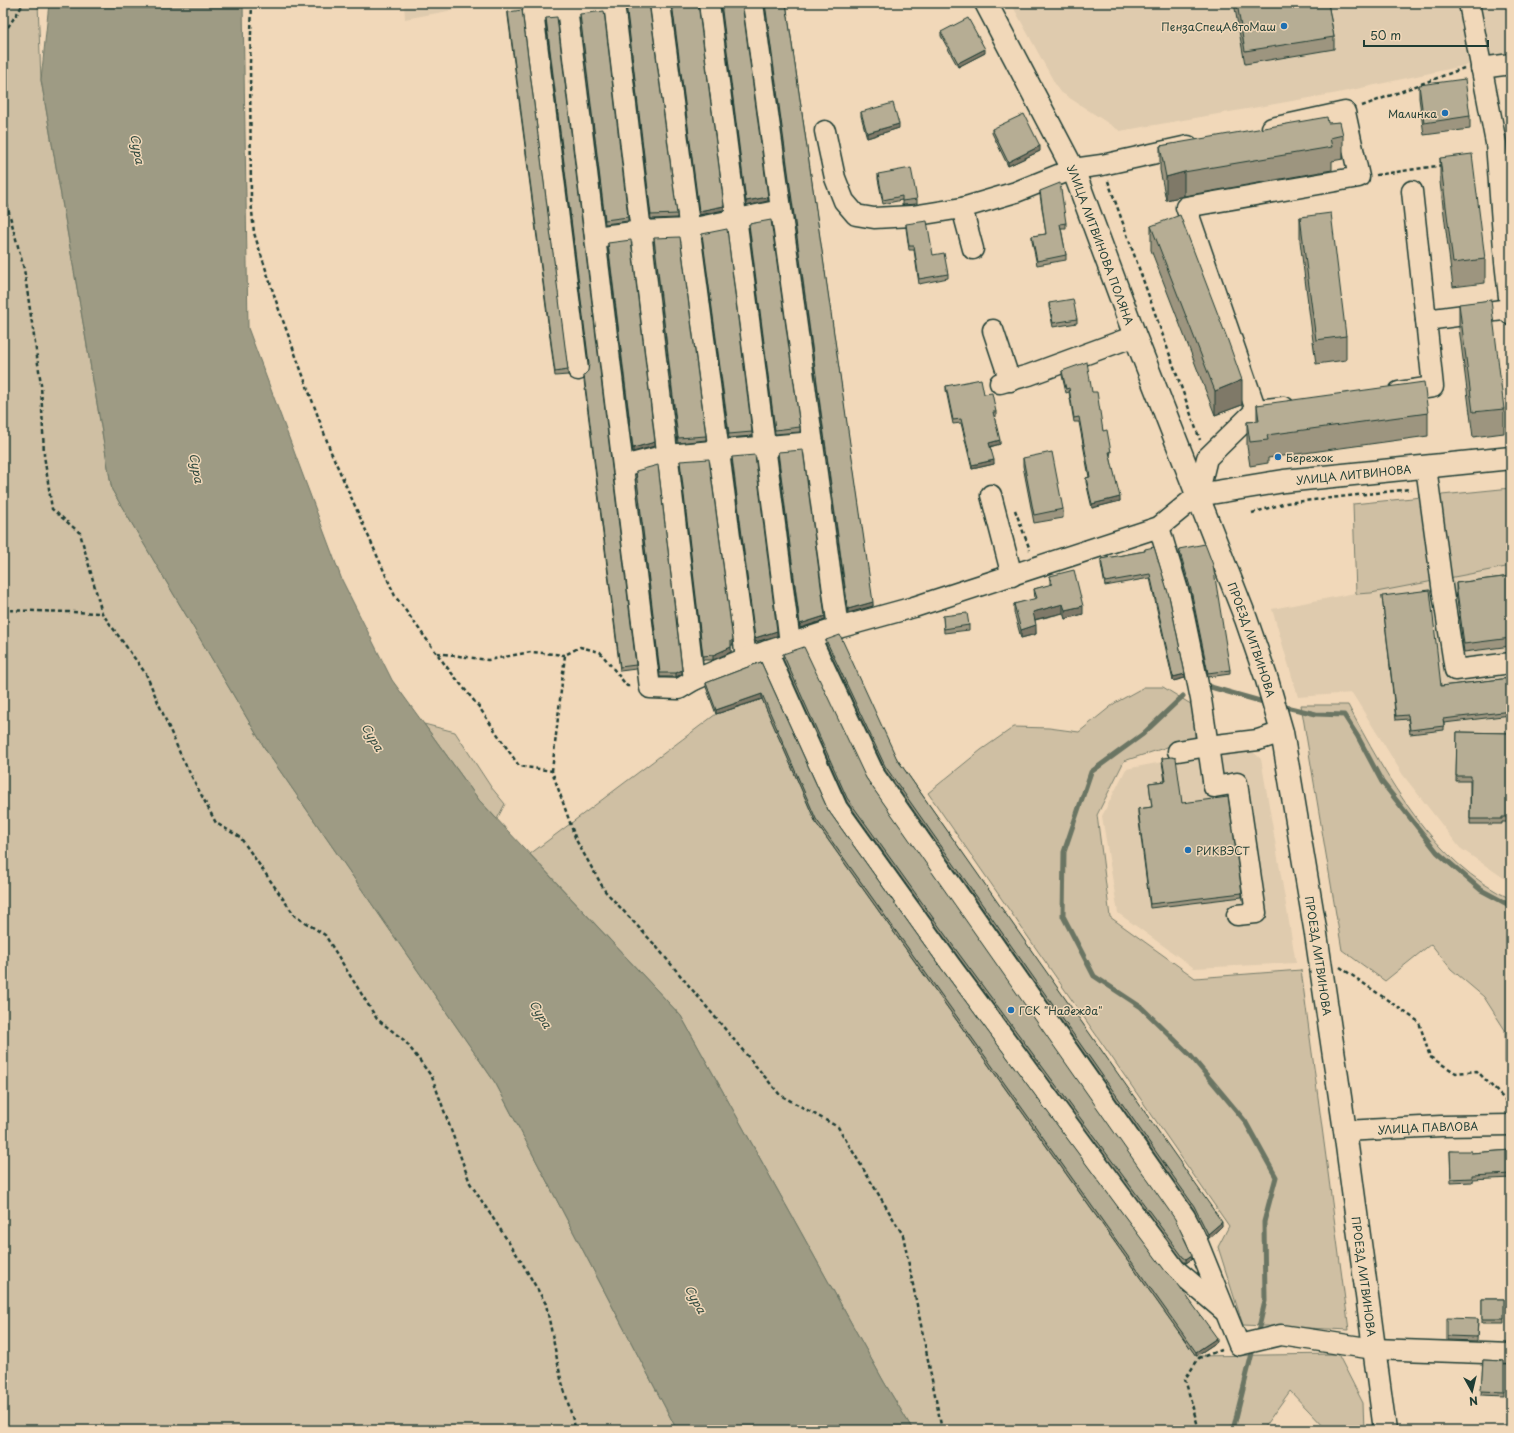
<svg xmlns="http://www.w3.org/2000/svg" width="1514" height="1433" font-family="'Playpen Sans',sans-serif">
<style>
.built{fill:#dfcbae}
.green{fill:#cfbfa3;stroke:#777e6c}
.water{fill:#9e9b84;stroke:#6b7564}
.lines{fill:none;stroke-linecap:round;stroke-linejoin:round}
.stream{stroke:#6b7564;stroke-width:5}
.minor-casing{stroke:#1f3d34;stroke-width:23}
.major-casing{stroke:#1f3d34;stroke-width:25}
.path{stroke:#1f3d34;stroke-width:2.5;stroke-dasharray:4 3;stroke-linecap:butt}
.minor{stroke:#f1d8b9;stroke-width:20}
.major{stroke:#f1d8b9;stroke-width:22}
.wall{fill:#9d957f;stroke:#1f3d34}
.shaded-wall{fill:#7f7968;stroke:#1f3d34}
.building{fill:#b6ad94;stroke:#1f3d34}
.poi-dot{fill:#1f6fb2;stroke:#f1d8b9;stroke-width:1.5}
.labels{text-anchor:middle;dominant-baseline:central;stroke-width:3;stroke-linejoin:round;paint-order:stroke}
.poi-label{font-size:11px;fill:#1f3d34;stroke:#f1d8b9;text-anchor:start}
.street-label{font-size:11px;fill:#1f3d34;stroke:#f1d8b9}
.water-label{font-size:12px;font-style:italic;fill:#324b40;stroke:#f1d8b9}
</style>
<rect width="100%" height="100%" fill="#f1d8b9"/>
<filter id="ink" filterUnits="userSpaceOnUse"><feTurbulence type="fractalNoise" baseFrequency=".025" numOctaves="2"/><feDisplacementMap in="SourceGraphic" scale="8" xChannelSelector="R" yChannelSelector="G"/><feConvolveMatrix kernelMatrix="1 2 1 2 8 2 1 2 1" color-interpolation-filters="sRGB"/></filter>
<g filter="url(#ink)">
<!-- built -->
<path class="built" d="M404,3H491L405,19Z
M1011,3H1511V57L1458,67L1338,93L1120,131L1059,91Z
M1511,563V883L1460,848L1403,775L1352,693L1298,697L1272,609Z
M1251,750L1261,759L1296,963L1194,968L1118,913L1102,816L1126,769L1162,762Z"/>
<!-- green -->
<path class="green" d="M3,3H38L41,80L112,490L267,752L496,1084L677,1430H3Z
M1511,488V566L1371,593L1356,594L1353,504Z
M1144,687H1163L1194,706L1195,738L1124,761L1097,815L1110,917L1195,978L1301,970L1349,1330L1243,1325L1218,1247L1229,1226L928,793L981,750L1014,727L1049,728L1079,732L1115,703Z
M762,699L816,823L1196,1356L1338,1354L1363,1403L1364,1430H1327L1290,1391L1262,1430H913L884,1382L681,1016L530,854L716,714Z
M1301,705H1348C1386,777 1434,864 1511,899V1080L1505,1062V1030L1484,997L1451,969L1431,944L1385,981L1342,950Z
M424,724L455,732L491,787L505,804L497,819L479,800Z"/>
<!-- water -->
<path class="water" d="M49,3H243L248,328L342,580L392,680L479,800L681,1016L884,1382L913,1430H677L496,1084L267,752L112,490L41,80Z"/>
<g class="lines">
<!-- stream -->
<path class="stream" d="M1207,686L1267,703
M1183,696L1143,734L1091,772L1064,852L1063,916L1094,976L1141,1007L1190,1055L1245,1121L1276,1177L1264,1222L1265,1301L1257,1336
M1281,706L1316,714L1344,715L1358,737L1382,782L1437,852L1481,890L1511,906
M1233,1430L1254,1345"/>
<defs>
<g id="minor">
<path d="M614,3L694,680"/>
<path d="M660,3L746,658"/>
<path d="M709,3L790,643"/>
<path d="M753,3L838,628"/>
<path d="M1469,3L1496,143L1505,262L1511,315"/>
<path d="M567,8L650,688L679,689L694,680L746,658L838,628L914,607L1159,527L1198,495L1207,458L1256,410L1284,407"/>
<path d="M1481,68L1511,64"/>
<path d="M825,131L835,178L844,201L856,215L874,218L912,216L962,208L1016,192L1073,169L1102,165L1188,146"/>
<path d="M1412,191L1426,320"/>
<path d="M962,208L973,249"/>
<path d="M595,237L641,231L690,229L781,210"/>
<path d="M993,330L1010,381"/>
<path d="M578,370L533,12L608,3"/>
<path d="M1000,383L1029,375L1135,336"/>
<path d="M1399,392L1433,387L1426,320L1510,309"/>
<path d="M1256,410L1186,207L1359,177L1345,112L1272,128"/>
<path d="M623,466L667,455L813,442"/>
<path d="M1426,467L1443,593L1455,670L1511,663"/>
<path d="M991,495L1012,576"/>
<path d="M1159,527L1180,597L1201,699L1214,787L1237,783L1256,913L1237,915"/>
<path d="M810,637L875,776L1185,1217L1195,1236L1239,1345L1281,1335L1374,1349L1511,1354"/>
<path d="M767,651L837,808L950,965L1175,1269L1223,1310"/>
<path d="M1178,751L1208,746L1258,740L1282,732"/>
<path id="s1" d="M1345,1131L1441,1126L1511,1125"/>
</g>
<g id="major">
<path id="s2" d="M986,3L1073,169L1135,336L1246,619L1267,680L1282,732L1316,934L1345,1131L1385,1430"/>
<path id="s3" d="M1198,495L1284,481L1511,458"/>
</g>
</defs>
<!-- minor casing -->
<use href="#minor" class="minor-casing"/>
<!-- major casing -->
<use href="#major" class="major-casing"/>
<!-- path -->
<path class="path" d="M252,3L250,63L251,200L254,233L278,307L331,452L395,596L446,666L479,707L519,766L552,771L576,840L605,891L655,945L780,1095L838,1127L903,1235L942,1430
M3,32L6,30L24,3
M1362,106L1464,68
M1376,175L1443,165
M1108,181L1200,440
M3,190L24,269L41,384L44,455L52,509L80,533L102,613L146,674L182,758L216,823L240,837L295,916L325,935L377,1019L405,1041L432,1077L470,1183L521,1261L546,1304L561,1379L576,1430
M1015,510L1030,550
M1252,513L1286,503L1411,489
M3,610L102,613
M437,653L488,660L531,652L565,655
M552,771L565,655L580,647L600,652L627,686H631
M1340,967L1419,1022L1430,1057L1456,1073L1477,1071L1511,1106
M1199,1430L1185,1379L1199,1358L1221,1350"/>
<!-- minor -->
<use href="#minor" class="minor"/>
<!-- major -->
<use href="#major" class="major"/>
</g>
<!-- wall -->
<path class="wall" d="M626,3L677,214V218L651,219Z
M672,3H698L724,210L699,215Z
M721,3H742L768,201L746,206Z
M765,3H786L873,606L848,613Z
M1234,3H1328L1334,37V49L1245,64Z
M508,12L568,370V375L555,376L508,16Z
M580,14L628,217V221L605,224Z
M546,18L636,665V669L620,671L584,380V375L588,371L589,366L546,22Z
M941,32L985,53L958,67L941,36Z
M1419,85L1470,116V129L1424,135L1419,98Z
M861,112L899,128L867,138L861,116Z
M1328,123L1343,135V159L1332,161V170L1184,196L1166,200L1160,170V146Z
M992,129L1040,151L1008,166L992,133Z
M1440,158L1485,259V283L1453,287L1440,182Z
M878,174L917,199V204L902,205V200L883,204L878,179Z
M1040,191L1066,223V228H1061L1066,255V260L1037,265L1032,241V236L1046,234L1040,195Z
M1300,217L1346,336V360L1316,364L1300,241Z
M749,224L800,427V432L775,434L749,228Z
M906,224L933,255L948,274V278L919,284L914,250H909L906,228Z
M1151,226L1242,405L1215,415L1151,250Z
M702,234L752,432V436L729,438L702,238Z
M654,238L706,436V440L678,443Z
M608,243L655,446L633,452L608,247Z
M1049,303L1077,319V323L1053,327L1049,307Z
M1459,304L1504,409V433L1473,437L1459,328Z
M1062,371L1092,392L1103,431L1111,452L1110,456L1120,501L1092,508L1086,482V478L1089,477L1079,422H1074L1069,392L1066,393L1062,375Z
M946,386L984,394L996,412V416H994L1000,444L990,447L994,464L972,469L961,423L953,424L946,390Z
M1257,405L1428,413V436L1268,458V463L1250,466L1247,446V422L1257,421Z
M778,452L825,620L800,628L778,457Z
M732,457L777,636L755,642L732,461Z
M1023,458L1063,509V518L1034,523L1023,466Z
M680,461L733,640V645H731V652L713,660H703Z
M636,471L682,674L676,677H660Z
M1145,549L1185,678L1173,681L1150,578L1105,586L1101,564V559L1145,551Z
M1179,549L1230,670V674L1208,677L1191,595L1179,553Z
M1050,576L1083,614L1065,619L1063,613L1035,620L1036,634L1021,638L1014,612V604L1035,599L1034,589L1050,585Z
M1511,576V646L1464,652L1456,592V583Z
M1382,596L1441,686L1511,678V715L1444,723V730L1410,734L1408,719L1396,720Z
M943,616L969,625V630L944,633Z
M826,640L897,759L1222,1226L1208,1239L1194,1210L885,770L826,644Z
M783,654L866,778L1192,1259L1186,1263L1183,1261L959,958L847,802L783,659Z
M761,662L828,810L941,968L1217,1342L1196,1356L816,823L762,699L716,714L706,687V683Z
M1457,732L1511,733V822H1502V824H1470V781H1456Z
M1162,758L1182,803L1242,893V897L1150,908L1138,813V809L1152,807L1149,783L1165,781L1162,762Z
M1511,1150V1178L1472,1180V1182L1451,1183L1450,1151L1471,1153Z
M1482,1299H1504V1323H1482Z
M1478,1319L1477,1341L1447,1340V1336Z
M1483,1360L1504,1361V1396L1481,1395Z"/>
<!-- shaded-wall -->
<path class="shaded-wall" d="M985,49V53L958,67V63Z
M899,124V128L867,138V133Z
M1040,146V151L1008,166V162Z
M1184,172V196L1166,200V177Z
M768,197V201L746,206V201Z
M724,206V210L699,215V211Z
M1242,380V405L1215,415V391Z
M1000,440V444L989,447V443Z
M655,442V446L633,452V448Z
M994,460V464L972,469V465Z
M1120,497V501L1092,508V504Z
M873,602V606L848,613V609Z
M1063,604V613L1033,620V612Z
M1083,606V614L1065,619V610Z
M825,616V620L800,628V624Z
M1036,625V634L1021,638V630Z
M777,631V636L755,642V638Z
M731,647V652L713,660V655Z
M682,670V674L676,677V673Z
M1185,674V678L1173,681V677Z
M762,694V699L716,714V710Z
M1222,1222V1226L1208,1239V1234Z
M1192,1255V1259L1186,1263V1259Z
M1217,1338V1342L1196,1356V1352Z"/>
<!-- building -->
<path class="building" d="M626,3H649L677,214L651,215Z
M672,3H698L724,206L699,211Z
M721,3H742L768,197L746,201Z
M765,3H786L873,602L848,609Z
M1237,3H1328L1334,37L1245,51Z
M522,10L568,370L555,372L508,12Z
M604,11L628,217L605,220L580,14Z
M557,17L636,665L620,667L584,375L588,371L589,364L546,18Z
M968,18L985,49L958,63L941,32Z
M1465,79L1470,116L1424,123L1419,85Z
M893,103L899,124L867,133L861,112Z
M1024,114L1040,146L1008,162L992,129Z
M1327,117L1328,123L1340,122L1343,135L1330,138L1332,147L1184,172L1166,177L1160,146Z
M1472,154L1485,259L1453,263L1440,158Z
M911,168L917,199L902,201V196L883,200L878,174Z
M1060,183L1066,223L1060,224L1066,255L1037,261L1032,236L1046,234L1040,191Z
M1331,213L1346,336L1316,340L1300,217Z
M1180,215L1227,338L1242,380L1215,391L1151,226Z
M771,220L800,427L775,430L749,224Z
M927,221L933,255L944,253L948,274L919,279L914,246H909L906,224Z
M727,229L752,432L729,434L702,234Z
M680,237L706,436L678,438L654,238Z
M631,240L655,442L633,448L608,243Z
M1073,299L1077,319L1053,323L1049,303Z
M1491,300L1504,409L1473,412L1459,304Z
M1087,362L1092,392H1097L1103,431L1107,430L1111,452H1109L1120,497L1092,504L1086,478L1090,477L1079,417L1074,418L1069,388L1066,389L1062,371Z
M981,379L984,394L992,393L996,412H993L1000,440L989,443L994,460L972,465L961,419L953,420L946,386Z
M1424,382L1428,413L1267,435L1268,440L1250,442L1247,422L1259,421L1257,405Z
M803,450L825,616L800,624L778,452Z
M1052,452L1063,509L1034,515L1023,458Z
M755,455L777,631L755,638L732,457Z
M709,459L733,640L731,641V647L713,655L703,656L680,461Z
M658,465L682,670L676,673H660L636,471Z
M1205,544L1213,565L1230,670L1208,673L1191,590L1179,549Z
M1154,547L1169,596L1185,674L1173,677L1150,574L1105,582L1101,559L1145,551V549Z
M1074,570L1083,606L1065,610L1063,604L1033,612L1036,625L1021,630L1014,604L1037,598L1034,589L1052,584L1050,576Z
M1511,576V638L1464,644L1456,583Z
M1430,590L1441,686L1511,678V711L1443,719L1444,726L1410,730L1408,715L1396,716L1382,596Z
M967,613L969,625L944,629L943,616Z
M840,635L897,759L1222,1222L1208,1234L1194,1206L885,766L826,640Z
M804,647L866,778L1175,1219L1192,1255L1186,1259L1183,1257L959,954L847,798L783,654Z
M761,662L828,810L941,968L1166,1272L1175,1280L1217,1338L1196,1352L816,819L762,694L716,710L706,683Z
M1457,732L1511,733V817H1502V819H1470L1471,776H1456Z
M1172,757L1176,758L1182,803L1228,797L1242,893L1150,904L1138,809L1152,807L1149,783L1166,781L1162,758Z
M1511,1150V1174L1472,1176V1178L1451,1179L1450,1151H1471V1153Z
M1482,1299H1504V1319H1482Z
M1447,1318L1478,1319L1477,1337L1447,1336Z
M1483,1360L1504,1361V1392L1481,1391Z"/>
</g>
<!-- markers -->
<g class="poi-dot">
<circle cx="1284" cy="26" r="4"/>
<circle cx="1445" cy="113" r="4"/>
<circle cx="1278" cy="457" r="4"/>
<circle cx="1188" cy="850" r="4"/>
<circle cx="1011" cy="1010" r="4"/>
</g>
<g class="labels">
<!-- poi labels -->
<g class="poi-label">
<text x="1276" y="26" text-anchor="end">ПензаСпецАвтоМаш</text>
<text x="1437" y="113" text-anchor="end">Малинка</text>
<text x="1286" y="457">Бережок</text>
<text x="1196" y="850">РИКВЭСТ</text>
<text x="1019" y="1010">ГСК "Надежда"</text>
</g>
<!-- street labels -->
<g class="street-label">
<text stroke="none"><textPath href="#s2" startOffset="268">УЛИЦА ЛИТВИНОВА ПОЛЯНА</textPath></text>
<text stroke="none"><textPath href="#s3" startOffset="157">УЛИЦА ЛИТВИНОВА</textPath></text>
<text stroke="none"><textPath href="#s2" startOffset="691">ПРОЕЗД ЛИТВИНОВА</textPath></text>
<text stroke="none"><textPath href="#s2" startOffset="1015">ПРОЕЗД ЛИТВИНОВА</textPath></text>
<text stroke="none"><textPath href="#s1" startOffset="83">УЛИЦА ПАВЛОВА</textPath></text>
<text stroke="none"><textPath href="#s2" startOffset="1339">ПРОЕЗД ЛИТВИНОВА</textPath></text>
</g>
<!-- water labels -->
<g class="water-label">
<text transform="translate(138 149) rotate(79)">Сура</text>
<text transform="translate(197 468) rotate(79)">Сура</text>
<text transform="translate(373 737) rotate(59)">Сура</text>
<text transform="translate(541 1014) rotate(59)">Сура</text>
<text transform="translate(696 1299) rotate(62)">Сура</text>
</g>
</g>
<!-- margin -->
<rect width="1514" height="1433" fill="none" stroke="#f1d8b9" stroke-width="16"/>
<rect x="8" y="8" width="1498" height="1417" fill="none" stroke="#1f3d34" stroke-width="1.5" filter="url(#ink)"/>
<!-- north arrow -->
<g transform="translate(1472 1391) rotate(172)" stroke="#f1d8b9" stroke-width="3" paint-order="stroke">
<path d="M0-3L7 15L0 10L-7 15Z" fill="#1f3d34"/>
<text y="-6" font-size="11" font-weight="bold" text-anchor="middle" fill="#1f3d34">N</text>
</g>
<!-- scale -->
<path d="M1364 40v6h124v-6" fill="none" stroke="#1f3d34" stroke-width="2"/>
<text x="1370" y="40" font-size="12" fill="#1f3d34" stroke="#f1d8b9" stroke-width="3" paint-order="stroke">50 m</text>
</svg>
